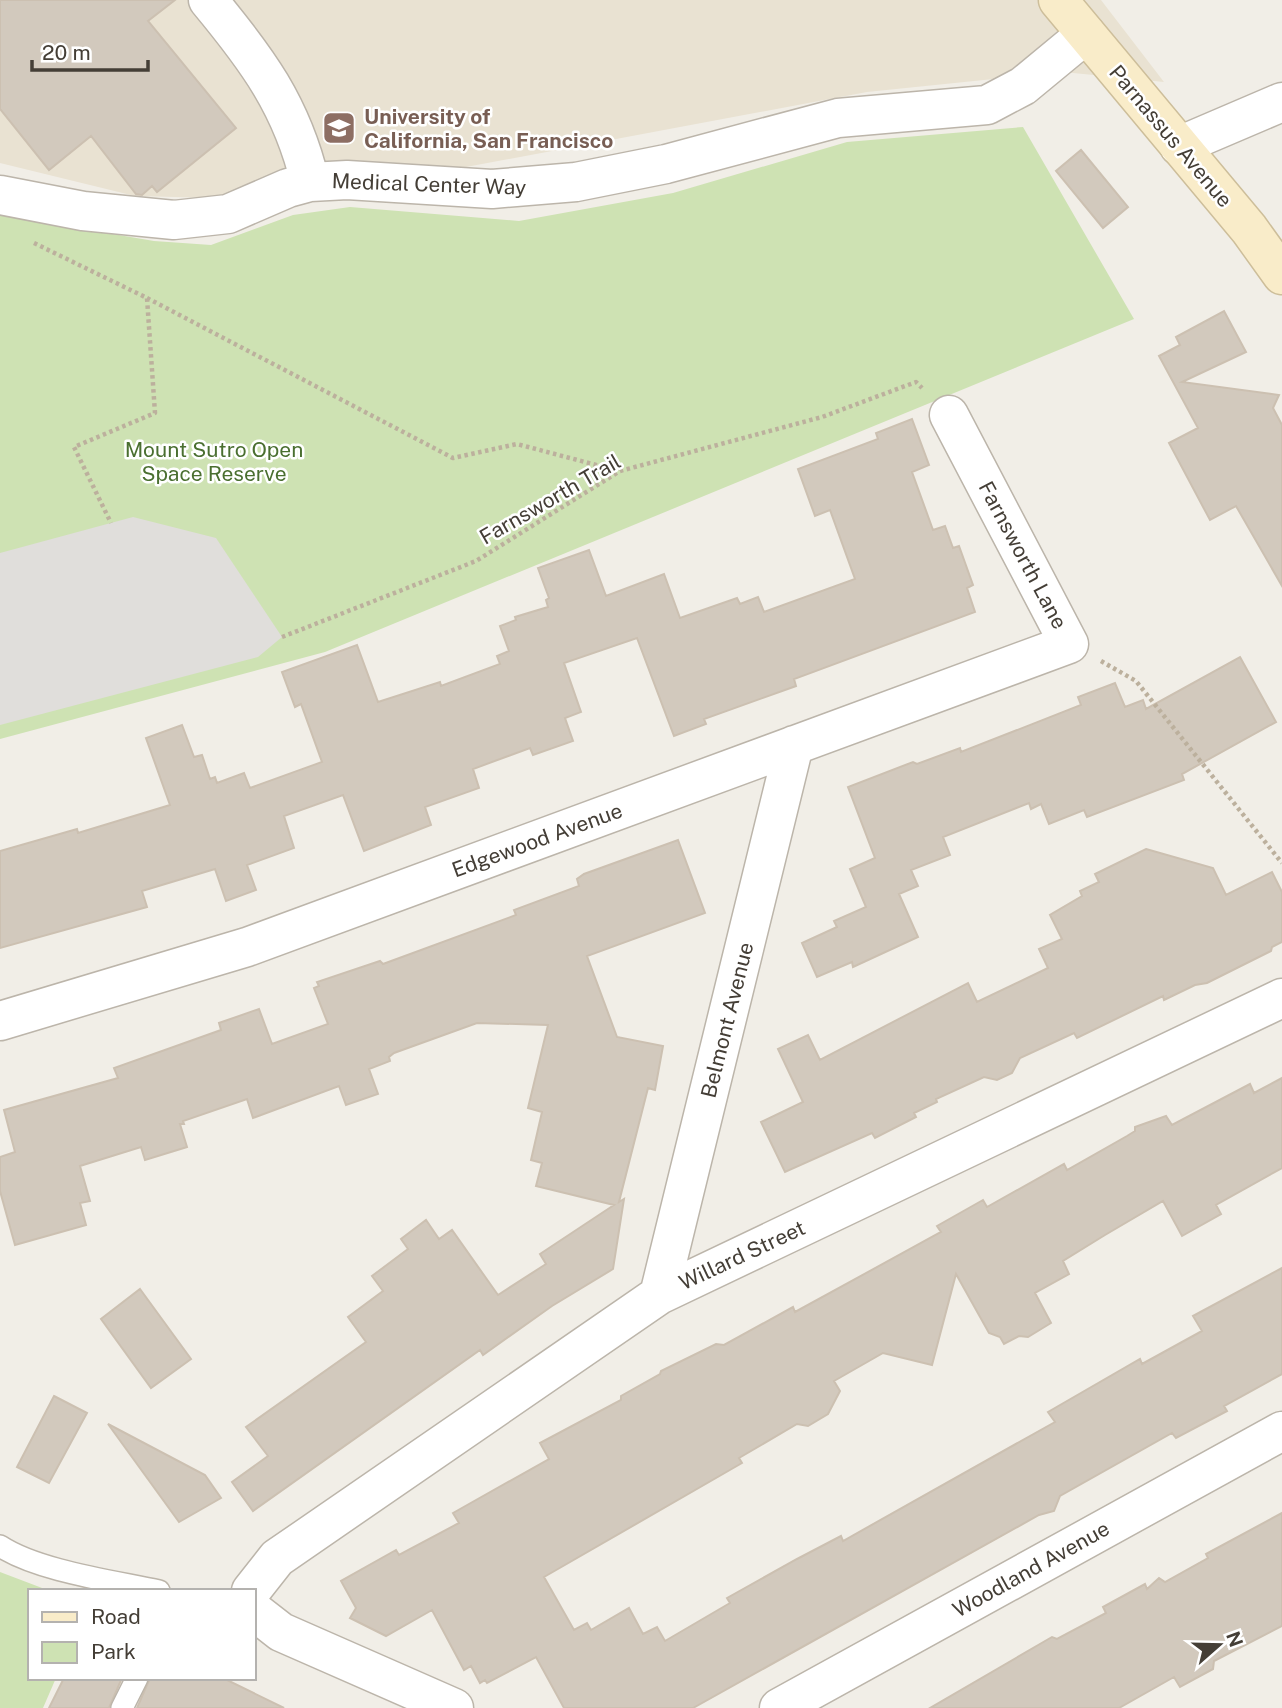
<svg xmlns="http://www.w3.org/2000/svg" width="1282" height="1708" font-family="'Public Sans',sans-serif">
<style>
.education{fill:#e9e2d2}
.green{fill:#cee2b3}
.parking{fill:#e0dedb}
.building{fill:#d2c9bd;stroke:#ccc0b1;stroke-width:2}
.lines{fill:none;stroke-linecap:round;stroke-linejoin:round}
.lane-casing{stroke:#bcb5aa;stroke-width:24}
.street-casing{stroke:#bcb5aa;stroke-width:41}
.secondary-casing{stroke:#cdbe9a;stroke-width:41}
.path{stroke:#bcb09d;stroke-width:4.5;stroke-dasharray:3.5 3.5;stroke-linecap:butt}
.lane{stroke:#fff;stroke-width:21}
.street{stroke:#fff;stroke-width:38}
.secondary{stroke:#f9ecc9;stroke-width:38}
.labels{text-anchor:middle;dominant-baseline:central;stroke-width:5;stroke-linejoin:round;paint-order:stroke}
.education-label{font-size:21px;font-weight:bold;fill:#785e54;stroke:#fff;text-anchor:start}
.street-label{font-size:21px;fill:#443e36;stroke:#fff}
.park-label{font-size:21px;fill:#4a6f30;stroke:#fff}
</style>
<rect width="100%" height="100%" fill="#f1eee7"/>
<!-- education -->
<path class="education" d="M0,0H1101L1164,82L1063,72L867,92L290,200L135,196L0,163Z"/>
<!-- green -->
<path class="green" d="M1023,127L1134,319L325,652L0,739V209L48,223L154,241L211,245L293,215L350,207L519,221L673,193L847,142Z
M0,1572L50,1591H30V1678H56L43,1708H0Z"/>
<!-- parking -->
<path class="parking" d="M133,517L216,538L282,637L258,657L0,725V553Z"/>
<!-- building -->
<path class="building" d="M0,0H175L148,21L236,128L157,192L152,186L142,195L136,194L91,136L49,170L0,109Z
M1081,150L1128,207L1103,228L1056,171Z
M1224,311L1246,352L1182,382L1279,395L1273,408L1282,425V586L1236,506L1210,520L1169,443L1198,428L1159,356L1180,345L1176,337Z
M912,419L929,465L912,472L933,530L945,526L953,548L959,546L973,585L967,588L975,612L794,679L796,686L704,719L706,724L674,736L637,638L564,663L581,712L565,718L573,741L533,755L530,748L473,769L479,788L425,807L431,825L364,851L343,795L284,816L294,848L247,865L256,890L226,901L215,869L142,891L147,907L0,948V851L77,829L78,833L170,805L146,738L182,725L194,757L202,755L210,779L215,777L217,783L244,773L250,788L322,762L301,704L295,707L282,672L357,645L378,702L440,682L441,686L500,664L497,656L509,651L500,626L516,620L515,617L548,607L546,600L549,598L538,568L589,550L606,596L664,574L680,618L737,598L740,604L758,597L764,612L855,579L830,510L815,516L798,469L878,439L876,433Z
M1240,657L1276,722L1182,774L1184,780L1087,817L1084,810L1049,824L1041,804L1031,809L1029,803L943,837L950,855L911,870L918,886L899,894L918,937L853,967L852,962L817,977L802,943L837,927L834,921L866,907L850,869L875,858L848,787L913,762L917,764L960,748L961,752L1081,705L1078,697L1115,683L1125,707L1143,700L1146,709Z
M678,840L705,913L587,956L617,1037L663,1046L655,1090L648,1088L619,1202L624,1199L613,1269L552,1306L483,1355L480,1350L253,1511L232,1482L268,1456L246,1427L366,1342L348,1317L383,1291L372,1276L408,1249L401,1239L426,1220L439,1239L452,1230L498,1295L546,1264L540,1254L614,1205L536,1186L542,1163L531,1160L542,1112L528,1108L548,1025L477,1023L394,1053L389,1057L390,1061L369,1069L378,1094L346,1105L339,1086L253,1118L247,1099L183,1121L184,1124H180L187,1147L145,1160L141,1147L80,1166L90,1201L80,1203L86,1225L15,1245L0,1191V1157L15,1152L4,1110L118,1078L114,1068L221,1030L219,1023L259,1009L272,1044L328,1024L314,988L319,986L317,982L380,961L383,964L516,915L514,910L579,886L577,879L584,874Z
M1146,849L1213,868L1226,895L1272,872L1282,892V942L1272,947L1271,951L1207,983L1195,985L1164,1000L1163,996L1077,1038L1074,1033L1020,1058L1012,1073L997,1080L984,1077L936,1099L937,1102L914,1113L916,1117L875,1138L872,1133L785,1172L761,1122L803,1102L778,1049L808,1035L820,1060L968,983L977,1002L1048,968L1039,949L1062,939L1050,915L1082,896L1080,891L1099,882L1095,874Z
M1282,1078V1168L1216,1205L1221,1214L1182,1236L1163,1201L1105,1235L1063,1261L1069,1274L1035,1293L1051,1323L1028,1337L1019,1336L1004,1344L1000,1337L989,1333L956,1274L932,1365L883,1353L834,1381L840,1391L828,1414L808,1426L797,1424L739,1458L742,1463L544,1577L574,1630L587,1623L591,1630L629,1608L643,1634L657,1627L665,1641L730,1603L727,1598L797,1559L841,1536L843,1541L1055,1422L1048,1412L1140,1359L1142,1364L1202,1331L1193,1316L1282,1268V1374L1224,1406L1227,1411L1176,1438L1172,1433L1060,1496L1054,1511L1039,1515L693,1708H564L536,1657L487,1683L485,1680L480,1683L471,1666L464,1670L432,1610L386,1636L350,1618L356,1608L341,1581L396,1550L399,1555L459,1523L453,1513L549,1459L540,1443L621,1400V1396L660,1374L661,1371L716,1344L724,1345L793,1307L795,1312L941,1232L937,1226L983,1200L987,1207L1064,1164L1067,1170L1127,1136L1135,1131V1127L1166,1116L1172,1125L1250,1084L1254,1093Z
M140,1289L191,1359L151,1388L101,1319Z
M54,1396L87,1413L49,1483L17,1467Z
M108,1424L205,1475L221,1498L179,1522Z
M1282,1513V1626L1214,1661L1213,1669L1180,1687L1174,1677L1119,1708H930L1052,1637L1057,1639L1106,1613L1103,1607L1145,1584L1147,1589L1159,1578L1165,1582L1208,1558L1206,1554Z
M64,1678H122L109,1708H49Z
M150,1678H223L284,1708H137Z"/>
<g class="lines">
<defs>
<path id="lane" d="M0,1546C38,1571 113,1581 159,1591
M122,1708L137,1678"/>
<path id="street" d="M208,0C257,59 292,106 310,182
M1179,146L1282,102
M0,195L83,211L174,220L228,214L288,188L310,182L347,180L492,189L576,182L666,164L838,118L987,105L1023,86L1086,34
M0,1021L247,947L1069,644L949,415
M659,1295L794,745
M251,1591L277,1558L659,1295L1282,998
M254,1611L281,1632L454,1708
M779,1708L1282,1431"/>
<path id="secondary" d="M1058,0L1249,229L1282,275"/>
</defs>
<!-- lane casing -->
<use href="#lane" class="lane-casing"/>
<!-- street casing -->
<use href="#street" class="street-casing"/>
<!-- secondary casing -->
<use href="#secondary" class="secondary-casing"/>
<!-- path -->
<path class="path" d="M34,243L147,298L155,413L74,447L111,523
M147,298L453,458L517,444L619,471
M282,637L476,561L620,471L822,417L916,382L922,388
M1101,661L1136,681L1282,863"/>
<!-- lane -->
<use href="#lane" class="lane"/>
<!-- street -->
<use href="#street" class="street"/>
<!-- secondary -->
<use href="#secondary" class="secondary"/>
</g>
<!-- icons -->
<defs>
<symbol id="university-square" viewBox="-11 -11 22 22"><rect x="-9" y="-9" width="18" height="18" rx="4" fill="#8d6e63" stroke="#fff"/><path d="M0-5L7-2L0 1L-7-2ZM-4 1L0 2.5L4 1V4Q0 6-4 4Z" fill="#fff"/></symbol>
</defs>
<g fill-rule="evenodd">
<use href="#university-square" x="320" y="109" width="38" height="38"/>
</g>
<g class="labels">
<!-- education labels -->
<g class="education-label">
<text x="364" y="116">University of<tspan x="364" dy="24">California, San Francisco</tspan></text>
</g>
<!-- street labels -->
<g class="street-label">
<text transform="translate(1171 136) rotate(50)">Parnassus Avenue</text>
<text transform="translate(429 184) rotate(2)">Medical Center Way</text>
<text transform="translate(550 499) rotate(-30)">Farnsworth Trail</text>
<text transform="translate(1023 555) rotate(62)">Farnsworth Lane</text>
<text transform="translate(537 840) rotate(-20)">Edgewood Avenue</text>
<text transform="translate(727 1020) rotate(-76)">Belmont Avenue</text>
<text transform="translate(742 1255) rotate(-25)">Willard Street</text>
<text transform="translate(1031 1569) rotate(-29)">Woodland Avenue</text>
</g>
<!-- park labels -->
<g class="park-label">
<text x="214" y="449">Mount Sutro Open<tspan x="214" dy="24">Space Reserve</tspan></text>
</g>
</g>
<!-- legend -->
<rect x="28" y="1589" width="228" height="91" fill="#ffffff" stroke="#b4b2af" stroke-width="2"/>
<rect x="42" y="1612" width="35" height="10" fill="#f9ecc9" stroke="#b4b2af" stroke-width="2"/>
<text x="91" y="1624" font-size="21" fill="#443e36">Road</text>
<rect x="42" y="1642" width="35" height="21" fill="#cee2b3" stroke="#b4b2af" stroke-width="2"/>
<text x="91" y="1659" font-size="21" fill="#443e36">Park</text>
<!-- north arrow -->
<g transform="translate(1219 1645) rotate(70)" stroke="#ffffff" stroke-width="5" paint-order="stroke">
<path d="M0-5L12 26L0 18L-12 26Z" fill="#443e36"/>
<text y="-10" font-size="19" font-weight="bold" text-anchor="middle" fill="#443e36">N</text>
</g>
<!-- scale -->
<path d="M32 60v10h116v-10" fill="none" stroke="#443e36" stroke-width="3.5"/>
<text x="42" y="60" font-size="21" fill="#443e36" stroke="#ffffff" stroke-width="5" paint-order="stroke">20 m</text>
</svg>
